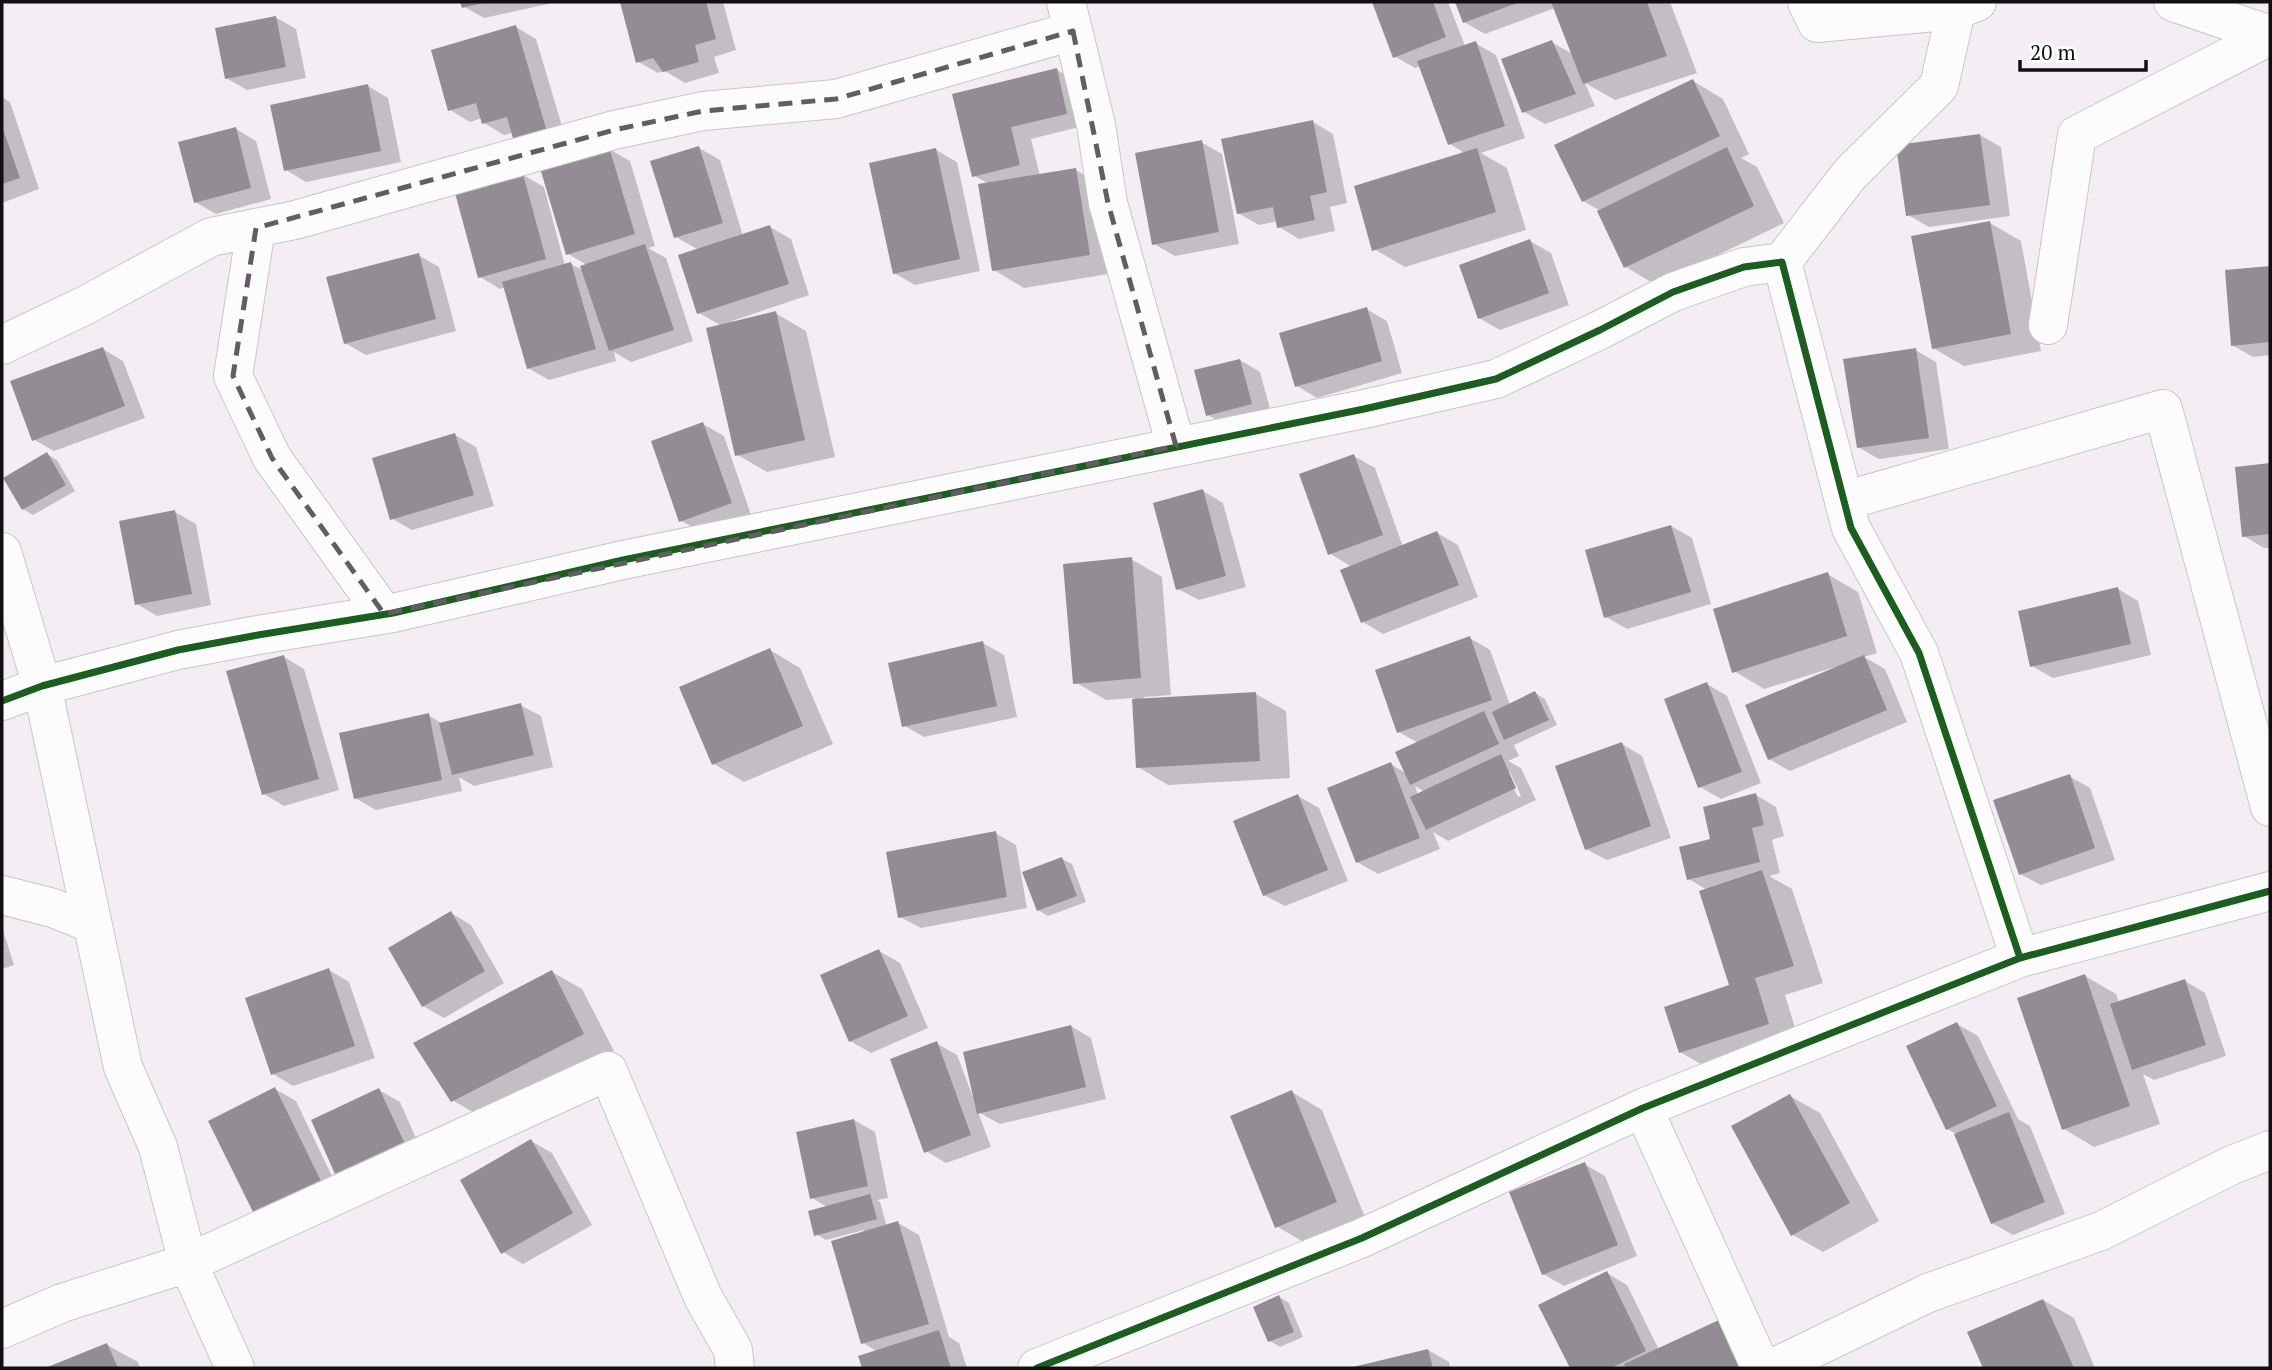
<svg xmlns="http://www.w3.org/2000/svg" width="2272" height="1370" font-family="'PT Serif',serif">
<style>
.shadow{fill:#0003;fill-rule:evenodd}
.building{fill:#938c94}
.lines{fill:none;stroke-linecap:round;stroke-linejoin:round}
.minor-casing{stroke:#cac5ca;stroke-width:40}
.minor{stroke:#fdfcfd;stroke-width:38}
.cycleway-casing{stroke:#fff;stroke-width:11}
.cycleway{stroke:#1b5e20;stroke-width:7}
.marked{fill:none;stroke:#615d62;stroke-width:5;stroke-dasharray:14 9;stroke-linejoin:round}
</style>
<rect width="100%" height="100%" fill="#f4eef4"/>
<!-- shadow -->
<path class="shadow" d="M462,2H557L484,18L463,6Z
M622,2H723L736,50L714,57L719,73L685,83L665,71L658,73L637,61Z
M1373,2H1448L1465,46L1475,43L1496,55L1525,138L1481,153L1507,168L1526,230L1405,267L1374,249L1466,154L1450,144L1420,66L1415,68L1394,56Z
M1457,2H1670L1697,73L1615,100L1585,83L1595,106L1545,124L1524,112L1551,42L1573,54L1555,8L1485,34L1464,22Z
M275,17L296,29L306,78L247,90L226,78Z
M516,27L536,39L567,143L513,133L504,135L484,123L482,118L470,122L450,110Z
M1057,70L1077,81L1087,125L1031,139L1040,176L1076,170L1106,187L1120,272L1024,288L994,270L989,184L973,175L954,95Z
M1693,81L1723,99L1749,154L1741,158L1757,167L1784,223L1656,285L1626,267L1599,210L1583,201Z
M368,86L388,98L401,162L306,182L286,170Z
M2,97L10,102L39,189L2,203Z
M1313,122L1333,134L1347,203L1330,207L1335,231L1299,239L1279,227L1278,221L1259,225L1238,213Z
M236,129L256,141L271,199L216,214L195,202Z
M1980,135L2001,147L2010,216L1929,227L1908,215Z
M1201,142L1222,154L1239,244L1175,256L1154,244Z
M699,148L720,160L743,236L770,227L791,239L809,295L732,321L733,323L775,313L806,331L835,457L767,472L736,454L722,326L699,313V250L676,237Z
M609,149L630,161L655,246L648,248L666,258L693,341L631,362L614,352L616,361L549,380L528,368L505,287L500,289L480,277L523,175L544,187L565,266L571,264L584,271L587,265L568,254Z
M936,150L957,162L980,271L915,285L894,273Z
M1990,223L2021,241L2041,351L1964,366L1933,348Z
M1530,241L1551,253L1569,305L1500,330L1479,318Z
M418,255L439,267L456,331L366,355L345,343Z
M2270,268V355L2253,357L2232,345L2226,272Z
M1366,309L1387,321L1402,373L1317,398L1297,386Z
M103,349L123,361L145,418L54,451L33,439Z
M1915,350L1936,362L1949,449L1879,459L1858,447Z
M1240,360L1260,372L1272,416L1228,427L1208,415Z
M703,424L724,436L751,515L701,532L680,520Z
M455,435L476,447L494,506L412,530L391,518Z
M47,454L57,460L75,491L33,515L23,509Z
M1354,456L1375,468L1403,547L1437,533L1458,545L1478,597L1383,634L1363,622L1352,567L1329,553Z
M2270,465V548H2264L2244,536L2237,468Z
M1203,491L1223,503L1246,587L1199,600L1178,589Z
M175,512L196,524L211,605L157,616L137,604Z
M1671,526L1692,538L1711,604L1627,629L1606,617Z
M1131,559L1162,577L1171,695L1144,697V700L1256,694L1286,711L1290,778L1168,785L1138,767L1134,698L1106,700L1075,682Z
M1827,574L1858,592L1877,653L1864,657L1885,669L1907,722L1790,771L1769,759L1836,669L1835,667L1764,689L1734,671Z
M2118,589L2138,601L2151,655L2053,678L2032,666Z
M1470,638L1490,650L1510,705L1535,693L1545,699L1557,725L1514,745L1519,756L1508,761L1521,768L1536,800L1448,841L1433,832L1440,849L1378,874L1357,862L1391,764L1407,774L1418,743L1399,732ZM1506,772H1510L1521,796L1518,797ZM1415,786L1425,792L1418,795Z
M983,643L1004,655L1017,717L924,737L903,725Z
M770,650L800,668L833,744L744,782L714,764Z
M284,657L304,669L339,790L284,806L264,794Z
M1707,684L1727,696L1761,783L1721,799L1700,787Z
M520,705L541,716L553,767L474,786L459,777L462,791L376,810L355,798L428,715L443,724Z
M1622,744L1642,756L1671,838L1607,860L1586,849Z
M2069,776L2090,788L2115,860L2041,885L2020,874Z
M1756,795L1776,807L1784,836L1772,840L1780,873L1769,876L1792,889L1823,983L1785,995L1799,1041L1711,1070L1680,1052L1732,986L1707,890L1689,879L1712,840Z
M1298,796L1319,808L1348,881L1285,906L1264,895Z
M995,833L1016,845L1027,908L921,928L900,917Z
M1062,859L1072,864L1086,902L1048,916L1038,910Z
M451,913L471,925L504,983L444,1018L423,1006Z
M2,927L14,965L2,969Z
M879,951L900,963L928,1028L871,1053L850,1041Z
M329,970L349,982L375,1058L293,1086L273,1074Z
M552,972L582,989L614,1051L483,1118L452,1100Z
M2085,976L2116,994L2119,1003L2185,981L2205,993L2226,1056L2154,1080L2143,1074L2160,1124L2094,1147L2064,1129Z
M1957,1024L1978,1036L2018,1119L2030,1126L2065,1214L2013,1235L1992,1223L1956,1134L1947,1129Z
M1071,1026L1091,1038L1106,1099L1000,1124L978,1112L991,1147L946,1163L926,1151L936,1043L957,1055L973,1097Z
M275,1089L296,1101L340,1193L276,1225Z
M379,1090L400,1102L423,1154L357,1184L336,1172Z
M1292,1092L1322,1110L1366,1220L1307,1244L1276,1226Z
M1790,1096L1820,1113L1879,1221L1823,1252L1793,1235Z
M854,1120L875,1132L888,1198L877,1200L880,1202L887,1227L898,1223L919,1235L949,1337L959,1343L967,1368H864L861,1357L878,1352L863,1343L864,1230L826,1240L816,1234L829,1208L812,1198Z
M531,1141L552,1153L592,1225L523,1264L503,1252Z
M1584,1164L1605,1176L1637,1256L1564,1286L1543,1274Z
M1607,1273L1627,1285L1659,1350L1755,1368H1572L1540,1306Z
M1279,1297L1289,1303L1303,1337L1280,1347L1270,1341Z
M2043,1300L2074,1318L2095,1368H1985L1970,1333Z
M107,1345L138,1362L140,1368H49Z
M1428,1350L1449,1362L1450,1368H1359Z"/>
<!-- building -->
<path class="building" d="M460,2H483V3L462,8Z
M620,2H706L716,39L695,45L699,62L663,72L653,58L636,63Z
M1372,2H1433L1446,37L1393,58Z
M1455,2H1520L1463,23Z
M1551,2H1647L1667,56L1583,84Z
M276,16L286,67L225,79L215,28Z
M516,25L547,132L514,142L507,117L482,124L476,103L448,111L431,50Z
M1552,40L1576,94L1522,113L1501,59Z
M1476,41L1505,126L1448,145L1417,61Z
M1057,68L1067,114L1011,127L1020,165L972,177L952,94Z
M1693,79L1720,136L1582,202L1554,145Z
M368,84L381,151L284,171L270,105Z
M1313,120L1327,192L1310,196L1315,220L1277,228L1273,207L1237,214L1221,139Z
M2,126L20,178L2,184Z
M236,127L251,188L194,203L178,142Z
M1980,134L1990,205L1906,216L1896,145Z
M1202,140L1219,232L1152,245L1135,153Z
M699,146L723,223L674,238L650,161Z
M609,147L635,234L566,255L540,168Z
M1727,147L1754,206L1624,268L1597,211Z
M936,148L960,259L893,274L869,163Z
M1477,148L1496,212L1372,251L1354,186Z
M1076,168L1090,255L992,271L978,184Z
M523,174L546,259L478,278L455,193Z
M1990,221L2011,334L1932,349L1911,236Z
M770,225L789,284L697,314L678,255Z
M1530,239L1549,293L1478,319L1459,265Z
M645,244L674,330L609,351L580,266Z
M419,253L436,319L344,344L326,277Z
M571,262L596,349L527,369L502,282Z
M2270,266V342L2231,346L2225,270Z
M1367,307L1382,361L1295,387L1279,333Z
M776,311L805,440L735,456L706,328Z
M103,347L125,406L32,441L10,381Z
M1916,348L1929,438L1857,448L1843,359Z
M1240,359L1252,404L1206,416L1194,370Z
M703,422L732,503L679,522L651,441Z
M455,433L474,495L390,520L372,458Z
M47,452L66,485L22,510L3,478Z
M1354,454L1383,535L1328,555L1299,474Z
M2270,463V534L2242,537L2235,467Z
M1203,489L1226,576L1176,590L1153,503Z
M175,510L192,594L135,605L119,521Z
M1671,525L1691,592L1604,618L1585,550Z
M1437,531L1459,585L1361,623L1340,570Z
M1132,557L1141,678L1073,684L1063,564Z
M1828,572L1847,636L1732,673L1713,609Z
M2118,587L2131,644L2030,667L2018,611Z
M1470,636L1492,700L1397,733L1375,670Z
M983,641L997,706L902,727L888,663Z
M770,648L803,726L712,765L679,687Z
M284,655L319,779L262,795L226,671Z
M1864,655L1887,710L1768,760L1745,705Z
M1707,682L1742,772L1698,788L1664,699Z
M1535,691L1549,720L1504,740L1492,712Z
M1256,692L1260,761L1136,768L1132,699Z
M521,703L534,755L452,775L439,723Z
M1484,711L1499,744L1410,785L1395,752Z
M429,713L442,780L354,799L339,733Z
M1622,742L1651,826L1585,850L1555,766Z
M1501,754L1516,788L1426,830L1410,797Z
M1391,762L1420,838L1356,863L1327,788Z
M2070,774L2095,848L2019,875L1993,800Z
M1756,793L1764,825L1752,828L1760,862L1687,880L1679,847L1710,839L1703,807Z
M1298,794L1328,870L1263,896L1233,821Z
M996,831L1007,897L898,918L886,852Z
M1062,857L1077,896L1037,911L1022,872Z
M1762,870L1794,966L1755,978L1769,1024L1679,1053L1664,1007L1729,985L1699,891Z
M451,911L485,971L422,1007L388,948Z
M879,949L908,1016L849,1042L820,975Z
M329,968L355,1046L271,1075L245,998Z
M552,970L584,1034L451,1102L413,1043Z
M2085,974L2130,1106L2062,1130L2017,998Z
M2185,979L2206,1045L2132,1070L2110,1004Z
M1957,1022L1997,1106L1946,1130L1906,1046Z
M1071,1025L1086,1087L977,1114L963,1052Z
M937,1041L971,1135L924,1153L890,1059Z
M275,1087L321,1181L254,1214L208,1121Z
M379,1088L404,1142L335,1174L311,1120Z
M1292,1090L1337,1202L1275,1228L1230,1116Z
M1790,1094L1850,1203L1791,1236L1731,1126Z
M2009,1112L2045,1202L1991,1224L1954,1134Z
M854,1119L868,1186L810,1199L796,1132Z
M531,1139L573,1213L501,1254L460,1180Z
M1585,1162L1618,1245L1542,1275L1509,1192Z
M870,1194L877,1219L814,1236L808,1211Z
M898,1221L929,1324L861,1344L831,1241Z
M1607,1271L1646,1351L1611,1368H1570L1538,1305Z
M1279,1295L1294,1332L1268,1342L1253,1307Z
M2043,1299L2074,1368H1983L1967,1332Z
M1719,1320L1741,1368H1626L1624,1364Z
M939,1330L951,1368H862L858,1356Z
M107,1343L118,1368H45Z
M1428,1349L1433,1368H1353V1367Z"/>
<g class="lines">
<defs>
<path id="minor" d="M1066,2L1096,125L1108,203L1176,446
M1807,2L1817,23L1956,10
M2173,2L2270,35
M256,228L233,376L272,458L384,614
M1782,262L1850,174L1939,86L1956,10L1977,2
M2048,325L2077,135L2270,36
M2,345L86,305L211,237L295,220L614,130L703,111L836,99L1073,31
M1844,501L2163,409L2270,807
M2,552L42,686L123,1067L158,1147L188,1263L235,1368
M2,701L42,686L178,650L258,635L393,613L623,560L1364,409L1496,379L1600,330L1673,292L1744,267L1782,262L1851,528L1919,653L2020,958
M2,895L53,908L90,923
M1643,1108L1761,1368
M2,1329L62,1303L188,1263L608,1071L703,1297L733,1350L735,1368
M1037,1368L1362,1238L1643,1108L2020,958L2270,891
M1773,1368L1928,1293L2101,1231L2232,1165L2270,1150"/>
</defs>
<!-- minor casing -->
<use href="#minor" class="minor-casing"/>
<!-- minor -->
<use href="#minor" class="minor"/>
<defs>
<path id="cycleway" d="M2,701L42,686L178,650L258,635L393,613L623,560L1364,409L1496,379L1600,330L1673,292L1744,267L1782,262L1851,528L1919,653L2020,958
M1037,1368L1362,1238L1643,1108L2020,958L2270,891"/>
</defs>
<!-- cycleway casing -->
<use href="#cycleway" class="cycleway-casing"/>
<!-- cycleway -->
<use href="#cycleway" class="cycleway"/>
</g>
<!-- marked area -->
<path class="marked" d="M1073,31L1108,203L1176,446L384,614L272,458L233,376L256,228L614,130L703,111L836,99Z"/>
<!-- border -->
<rect width="2272" height="1370" fill="none" stroke="#120f13" stroke-width="7"/>
<!-- scale -->
<path d="M2020 60v10h126v-10" fill="none" stroke="#120f13" stroke-width="3.5"/>
<text x="2030" y="60" font-size="21" fill="#120f13" stroke="#ffffff" stroke-width="5" paint-order="stroke">20 m</text>
</svg>
